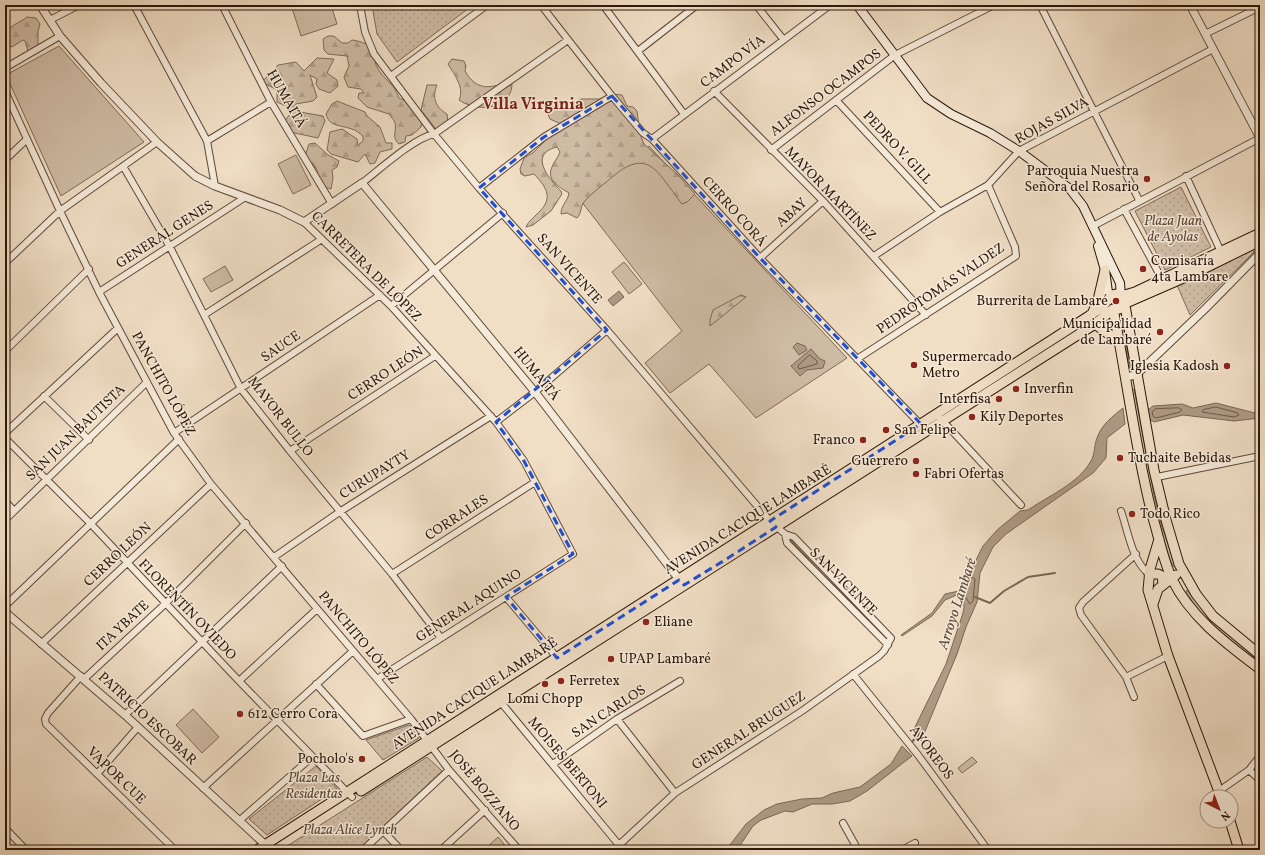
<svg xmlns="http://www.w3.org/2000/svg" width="1265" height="855" font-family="Vollkorn,serif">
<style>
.grass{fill:#cfbca5;stroke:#7e6a58}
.forest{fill:url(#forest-firs);stroke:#7e6a58}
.park{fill:url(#park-dots);stroke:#7e6a58}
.water{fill:#ae9a85;stroke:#7a6654}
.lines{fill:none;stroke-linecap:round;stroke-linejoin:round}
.shore{stroke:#6e5848;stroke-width:1}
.stream{stroke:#7a6654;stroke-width:2}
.minor-casing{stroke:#5e4939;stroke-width:8}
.tertiary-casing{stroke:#5e4939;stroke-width:9}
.secondary-casing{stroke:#2d170a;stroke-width:10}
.primary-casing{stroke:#2d170a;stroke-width:11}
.minor{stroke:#f5ead9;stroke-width:6}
.tertiary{stroke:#f5ead9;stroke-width:7}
.secondary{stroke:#f5ead9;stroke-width:8}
.primary{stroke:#f0dec5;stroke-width:9}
.marked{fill:none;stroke:#1d4ed8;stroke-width:3;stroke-dasharray:8 5;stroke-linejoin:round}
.poi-dot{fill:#8f2418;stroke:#f5ead9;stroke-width:1.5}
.labels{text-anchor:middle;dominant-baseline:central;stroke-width:3;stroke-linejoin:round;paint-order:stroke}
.street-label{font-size:14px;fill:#2d170a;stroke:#f5ead9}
.poi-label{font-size:14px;fill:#2d170a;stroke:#f5ead9;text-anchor:start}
.park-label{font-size:14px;font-style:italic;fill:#5e4938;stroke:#f5ead9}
.water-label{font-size:15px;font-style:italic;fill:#614b3b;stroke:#f5ead9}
.quarter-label{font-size:16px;font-weight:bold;fill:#7a1f14;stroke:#f5ead9}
</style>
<defs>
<pattern id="forest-firs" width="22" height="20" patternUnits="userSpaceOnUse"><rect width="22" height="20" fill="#cfbca5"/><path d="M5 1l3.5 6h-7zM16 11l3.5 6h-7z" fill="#b2a18d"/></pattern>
<pattern id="park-dots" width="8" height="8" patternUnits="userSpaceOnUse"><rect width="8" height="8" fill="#cfbca5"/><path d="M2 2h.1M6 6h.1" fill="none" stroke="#b2a18d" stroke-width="1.8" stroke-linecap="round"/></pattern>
</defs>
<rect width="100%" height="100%" fill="#f0dec5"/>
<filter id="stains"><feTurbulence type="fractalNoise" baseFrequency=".005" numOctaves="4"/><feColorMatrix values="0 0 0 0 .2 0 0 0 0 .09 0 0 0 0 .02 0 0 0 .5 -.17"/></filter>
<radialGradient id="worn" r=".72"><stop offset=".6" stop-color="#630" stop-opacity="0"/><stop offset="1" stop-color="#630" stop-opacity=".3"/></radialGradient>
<!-- grass -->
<path class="grass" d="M291,5H331L337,24L301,36Z
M59,46L144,142L61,196L6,75Z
M649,146L847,358L756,418L709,364L670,393L645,363L682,331L581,201Z
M296,155L311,185L293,194L278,164Z
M624,262L642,284L629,294L612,272Z
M225,266L233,280L211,292L203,279Z
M1122,316L1123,317L1130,371L1129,370Z
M1045,349L1047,350L945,414V413Z
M1134,389L1154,495L1161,524L1175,565L1174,567C1169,561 1167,549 1164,541C1148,492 1139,441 1132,391Z
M1187,590L1212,621L1260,662V665C1232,643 1205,623 1186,592Z
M193,709L219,737L202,753L176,725Z
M972,757L977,762L962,773L958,768Z
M498,837L509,850H484Z"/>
<!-- forest -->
<path class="forest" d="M27,17L36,18L40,24L38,31V49L28,51L25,41L23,40L12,47L9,46C5,24 12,28 27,17Z
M328,36H334L342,43H348L352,40C359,41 367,43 372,49C376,55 374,62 377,67C385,82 393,81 399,98L409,103L422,121L421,127L412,135L406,136L405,142L399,144C391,137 397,131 395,123C394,120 391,117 389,114L367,107L358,98L359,93H364L361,89L348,87L344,77L349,66L347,56L328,54L324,50L323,39Z
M317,58L334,59L327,73L337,80L338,86L330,93L319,89L316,84L317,79L310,75L317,97L313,101L296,104L294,109L300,112L323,116L325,121L318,138L290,132L285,121L292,111L288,107L277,102V90L262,82L278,65L296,62L304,71Z
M452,59L464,61L466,66L465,71C471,82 480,89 494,86C501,85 504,80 512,81C514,110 477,113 459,100C465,88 454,74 448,64Z
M427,85H437C432,97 435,107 447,114L448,124L436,129L421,110Z
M612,94L622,95L627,106L633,107L637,111L640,134L644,144L678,175L695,194L687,202L682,204C658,174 649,144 610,179C602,186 591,193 584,202C580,207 582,213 577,218L567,213L561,214C561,205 568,201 569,193C559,187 546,180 552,167C554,161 558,158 560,152L557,147C527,154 550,180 561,191L562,194L551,211L533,225L526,227C528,222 532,219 536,215C554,199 548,189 534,174L525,176L521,174L520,169L524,158L534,152L561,124L550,119L546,110L555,106L568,105L581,99H605Z
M337,101L365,112L367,116L380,127L386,143H392V149L380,152L375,163L370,164L365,154L358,162L331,154L327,150L330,132L342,129L357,139L358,145L363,141V136C359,133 356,130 352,129C341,125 329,127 326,114L332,104Z
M315,143L328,155L339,161L337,167L332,170L333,178L331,189C315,185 321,178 316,168C313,164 308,160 305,156L309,144Z
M741,295L746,297L710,326V320L713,310Z"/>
<!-- park -->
<path class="park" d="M372,5H473L397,62L377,34Z
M1181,187L1211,247L1165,270L1135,211Z
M1252,249L1254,252L1190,315L1177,285Z
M409,725L419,738L383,760L366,740Z
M427,757L442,771L358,850H286L284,848Z
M316,766L337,789L267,835L249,819Z"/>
<!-- water -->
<path class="water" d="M619,291L624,297L613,306L608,300Z
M797,343L805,346L807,350L799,355L793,347Z
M811,349L820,359L825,361L823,368L807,370L800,376L791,366Z
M1216,403L1255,413L1260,406V418L1234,421L1183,415L1154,422L1149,419L1148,410L1153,406L1182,404L1193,408Z
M1123,408L1125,424L1107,438L1106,458L1093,473L1006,534L993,547L980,573L977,602L966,627L957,654L921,741L913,731L946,664L963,613C965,604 964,601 959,594L945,600L932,616L902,636L901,635L932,613L945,594L959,591V588L970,572L983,546L997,530L1020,511L1028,510C1048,496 1078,484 1091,461C1095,454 1094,445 1097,438C1101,425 1113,416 1123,408Z
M804,555H805L857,609V610Z
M902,746L912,756L867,791L850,801L832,804H812L793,812L785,811L761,820L753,826L737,850H726L746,824L764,810L777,804L802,799L822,798L833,793L860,787L891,764Z"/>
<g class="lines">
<!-- shore -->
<path class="shore" d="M810,355L817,361V364L799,369L798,366Z
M1216,407L1238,413L1239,415L1234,417L1202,412L1203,410Z
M1179,408L1182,410L1180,412L1156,418L1153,416L1152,412L1155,409Z
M972,577L975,579L973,601L970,604L962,592Z"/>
<!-- stream -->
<path class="stream" d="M790,540L806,557
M975,597L990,603L1004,591L1028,577L1055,573
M911,743L919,734"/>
<defs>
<path id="minor" d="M134,5L207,141L215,186
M222,5L271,102L332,204
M360,5L365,32L374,54L434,134L479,188L607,330L770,521L785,534L794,537L891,638L884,651L879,656L802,711L675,793L619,845L499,700
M541,5L612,96L643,133L652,139L760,258L922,426
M603,5L684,114
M756,5L783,39
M1040,5L1139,200
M50,20L79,5
M1205,34L1260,7
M638,51L697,5
M5,68L60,36
M391,76L487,5
M5,91L60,211L99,292L174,433L211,484L411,719L449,770L519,850
M714,91L823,201L926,315
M836,100L940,212
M652,139L830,5
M207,141L271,102
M771,150L895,55L994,5
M5,160L27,139
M123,166L170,247L241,389L290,451L392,574L441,638
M1186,176L1222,254
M362,183C379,170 414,138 434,134L568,40
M479,188L544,137L612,96
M1124,209L1163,281
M304,222L391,306L496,422L524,461L573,554L377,679
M1093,226L1260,138
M874,256L940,212L988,185L1019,151L1213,49
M760,258L823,201
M5,263L60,211L157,142
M99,292L244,198
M391,306L503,213
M204,315L322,239
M5,351L89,269
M857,359L1016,256L1015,247L988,185
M44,396L89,440
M940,418L1021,505
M496,422L535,392L607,330
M5,433L118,328
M174,433L380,295
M5,438L90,523L239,681L352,797
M290,451L435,356
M1157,477L1260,456
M5,501L14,511
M1121,511C1128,531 1132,561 1149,574
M5,520L147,382
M785,534L787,543L888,645
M274,557L341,511L491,416
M392,574L535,482
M506,597L559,660
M5,606L179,439
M41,644L211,484
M853,674L918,755L988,850
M81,676L48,713L45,719L46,724L175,850
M1126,677L1168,656
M84,679L165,604L246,523
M239,681L317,609
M316,684L363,736L411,719
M1134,697L1126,677L1081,615L1079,608L1083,602L1136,554
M125,715L282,566
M617,719L675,793
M553,764L617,719L680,681
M1249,770L1260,780
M97,774L138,727
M203,788L353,651
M1219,791L1249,770L1260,756
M240,820L312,757
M843,823L858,850
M5,828L26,850
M383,831L401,850
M363,850L449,770
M441,850L485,810
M902,850L915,843"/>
<path id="tertiary" d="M40,5L60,36L101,83L157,142L195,176L215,186L280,210L304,222L362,183L535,392L681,582
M1190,5L1260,138
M1125,377L1136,375L1206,308L1260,253
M5,612L125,715L271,850"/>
<path id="secondary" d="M857,5L927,98L951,114L990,133L1019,151L1070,189L1083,206L1120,283L1121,296
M1098,246L1105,270L1109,300"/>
<path id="primary" d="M1124,300L1154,470L1166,520L1179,564L1196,594L1213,616L1260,655
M1113,309C1127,378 1135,449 1153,518C1159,538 1163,560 1172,579C1190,617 1227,644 1260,669
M1093,312L1098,300L1105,270
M1095,324L1110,335L1117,337
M1159,539L1150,569L1148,590L1168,656L1221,797
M1149,574H1158L1162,576L1163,584
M1153,604L1158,589L1176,575
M361,791L1095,324L1113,309H1119L1124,304L1195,273L1260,241
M1230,821L1239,850
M257,850L1089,316L1103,306L1112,295L1117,294L1121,296L1135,292L1260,233"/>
</defs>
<!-- minor casing -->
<use href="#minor" class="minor-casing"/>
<!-- tertiary casing -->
<use href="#tertiary" class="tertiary-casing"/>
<!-- secondary casing -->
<use href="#secondary" class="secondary-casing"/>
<!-- primary casing -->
<use href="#primary" class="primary-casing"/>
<!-- minor -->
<use href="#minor" class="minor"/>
<!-- tertiary -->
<use href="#tertiary" class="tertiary"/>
<!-- secondary -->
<use href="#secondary" class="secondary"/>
<!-- primary -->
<use href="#primary" class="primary"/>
</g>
<!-- marked area -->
<path class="marked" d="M612,96L760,258L921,424L770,521L776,527L725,560L684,585L679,580L557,658L506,597L573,554L524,461L496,422L607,330L479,188L544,137Z"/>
<!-- markers -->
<g class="poi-dot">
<circle cx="1147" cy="179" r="4"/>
<circle cx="1143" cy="269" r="4"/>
<circle cx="1116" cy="301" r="4"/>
<circle cx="1160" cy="332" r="4"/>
<circle cx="914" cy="365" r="4"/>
<circle cx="1227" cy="366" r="4"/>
<circle cx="1016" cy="389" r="4"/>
<circle cx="999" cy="399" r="4"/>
<circle cx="972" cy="417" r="4"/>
<circle cx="886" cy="430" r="4"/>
<circle cx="863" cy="440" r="4"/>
<circle cx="1120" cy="458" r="4"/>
<circle cx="916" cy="461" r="4"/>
<circle cx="916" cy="474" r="4"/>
<circle cx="1132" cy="514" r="4"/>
<circle cx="646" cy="622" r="4"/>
<circle cx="611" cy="659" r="4"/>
<circle cx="561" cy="681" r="4"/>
<circle cx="545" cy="684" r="4"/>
<circle cx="240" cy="714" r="4"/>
<circle cx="362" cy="759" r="4"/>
</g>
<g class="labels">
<!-- street labels -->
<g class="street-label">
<text transform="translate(733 62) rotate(-37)">CAMPO VÍA</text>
<text transform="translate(826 93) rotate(-37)">ALFONSO OCAMPOS</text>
<text transform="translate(286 99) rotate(60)">HUMAITÁ</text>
<text transform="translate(1052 121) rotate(-29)">ROJAS SILVA</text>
<text transform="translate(897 148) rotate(47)">PEDRO V. GILL</text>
<text transform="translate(830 194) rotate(46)">MAYOR MARTÍNEZ</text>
<text transform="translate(734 212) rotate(48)">CERRO CORÁ</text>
<text transform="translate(792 213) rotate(-42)">ABAY</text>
<text transform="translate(165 235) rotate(-33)">GENERAL GENES</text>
<text transform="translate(366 267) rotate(45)">CARRETERA DE LÓPEZ</text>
<text transform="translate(569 269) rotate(48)">SAN VICENTE</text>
<text transform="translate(941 289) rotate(-34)">PEDROTOMÁS VALDEZ</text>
<text transform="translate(281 347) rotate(-34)">SAUCE</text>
<text transform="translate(386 374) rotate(-33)">CERRO LEÓN</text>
<text transform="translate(536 374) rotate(51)">HUMAITÁ</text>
<text transform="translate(163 384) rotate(61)">PANCHITO LÓPEZ</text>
<text transform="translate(280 417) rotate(52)">MAYOR BULLO</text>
<text transform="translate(76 433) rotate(-44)">SAN JUAN BAUTISTA</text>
<text transform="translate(375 475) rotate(-32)">CURUPAYTY</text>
<text transform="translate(457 518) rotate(-33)">CORRALES</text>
<text transform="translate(748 520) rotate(-32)">AVENIDA CACIQUE LAMBARÉ</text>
<text transform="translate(118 555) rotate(-43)">CERRO LEÓN</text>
<text transform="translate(843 582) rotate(45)">SAN VICENTE</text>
<text transform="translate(469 606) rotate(-33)">GENERAL AQUINO</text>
<text transform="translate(187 610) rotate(46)">FLORENTÍN OVIEDO</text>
<text transform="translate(123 626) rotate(-43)">ITA YBATE</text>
<text transform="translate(358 638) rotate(50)">PANCHITO LÓPEZ</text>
<text transform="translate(475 694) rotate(-33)">AVENIDA CACIQUE LAMBARÉ</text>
<text transform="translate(609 712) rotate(-33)">SAN CARLOS</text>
<text transform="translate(147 719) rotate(43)">PATRICIO ESCOBAR</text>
<text transform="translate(749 731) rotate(-33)">GENERAL BRUGUEZ</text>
<text transform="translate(931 753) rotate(53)">AYOREOS</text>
<text transform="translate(567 763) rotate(50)">MOISES BERTONI</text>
<text transform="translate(116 776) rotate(44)">VAPOR CUE</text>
<text transform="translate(484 791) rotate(50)">JOSÉ BOZZANO</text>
</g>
<!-- poi labels -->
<g class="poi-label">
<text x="1139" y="171" text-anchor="end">Parroquia Nuestra<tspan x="1139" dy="16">Señora del Rosario</tspan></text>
<text x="1151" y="261">Comisaría<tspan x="1151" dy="16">4ta Lambare</tspan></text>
<text x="1108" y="301" text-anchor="end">Burrerita de Lambaré</text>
<text x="1152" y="324" text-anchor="end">Municipalidad<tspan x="1152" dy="16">de Lambaré</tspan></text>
<text x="922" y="357">Supermercado<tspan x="922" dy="16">Metro</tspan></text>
<text x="1219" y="366" text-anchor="end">Iglesia Kadosh</text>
<text x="1024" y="389">Inverfin</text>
<text x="991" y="399" text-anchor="end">Interfisa</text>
<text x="980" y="417">Kily Deportes</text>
<text x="894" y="430">San Felipe</text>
<text x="855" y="440" text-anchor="end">Franco</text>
<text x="1128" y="458">Tuchaite Bebidas</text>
<text x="908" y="461" text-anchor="end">Guerrero</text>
<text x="924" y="474">Fabri Ofertas</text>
<text x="1140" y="514">Todo Rico</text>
<text x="654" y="622">Eliane</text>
<text x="619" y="659">UPAP Lambaré</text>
<text x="569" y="681">Ferretex</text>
<text x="545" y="699" text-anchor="middle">Lomi Chopp</text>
<text x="248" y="714">612 Cerro Cora</text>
<text x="354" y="759" text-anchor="end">Pocholo's</text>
</g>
<!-- park labels -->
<g class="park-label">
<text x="1173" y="221">Plaza Juan<tspan x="1173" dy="16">de Ayolas</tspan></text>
<text x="314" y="778">Plaza Las<tspan x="314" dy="16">Residentas</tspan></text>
<text x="350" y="830">Plaza Alice Lynch</text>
</g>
<!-- water labels -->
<g class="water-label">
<text transform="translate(958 604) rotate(-72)">Arroyo Lambaré</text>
</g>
<!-- quarter labels -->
<g class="quarter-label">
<text x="533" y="105">Villa Virginia</text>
</g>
</g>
<!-- margin -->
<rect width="1265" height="855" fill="none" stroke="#f0dec5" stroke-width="20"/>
<rect x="6" y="6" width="1253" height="843" fill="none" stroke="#2d170a" stroke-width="2"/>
<rect x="10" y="10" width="1245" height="835" fill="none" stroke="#2d170a"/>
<!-- north arrow -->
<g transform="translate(1219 809) rotate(138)"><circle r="19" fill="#f5ead9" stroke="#a59686"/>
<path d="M0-3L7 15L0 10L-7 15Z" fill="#8f2418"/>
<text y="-6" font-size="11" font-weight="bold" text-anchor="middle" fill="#2d170a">N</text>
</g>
<rect width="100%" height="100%" filter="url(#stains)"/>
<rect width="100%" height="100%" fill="url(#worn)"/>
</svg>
